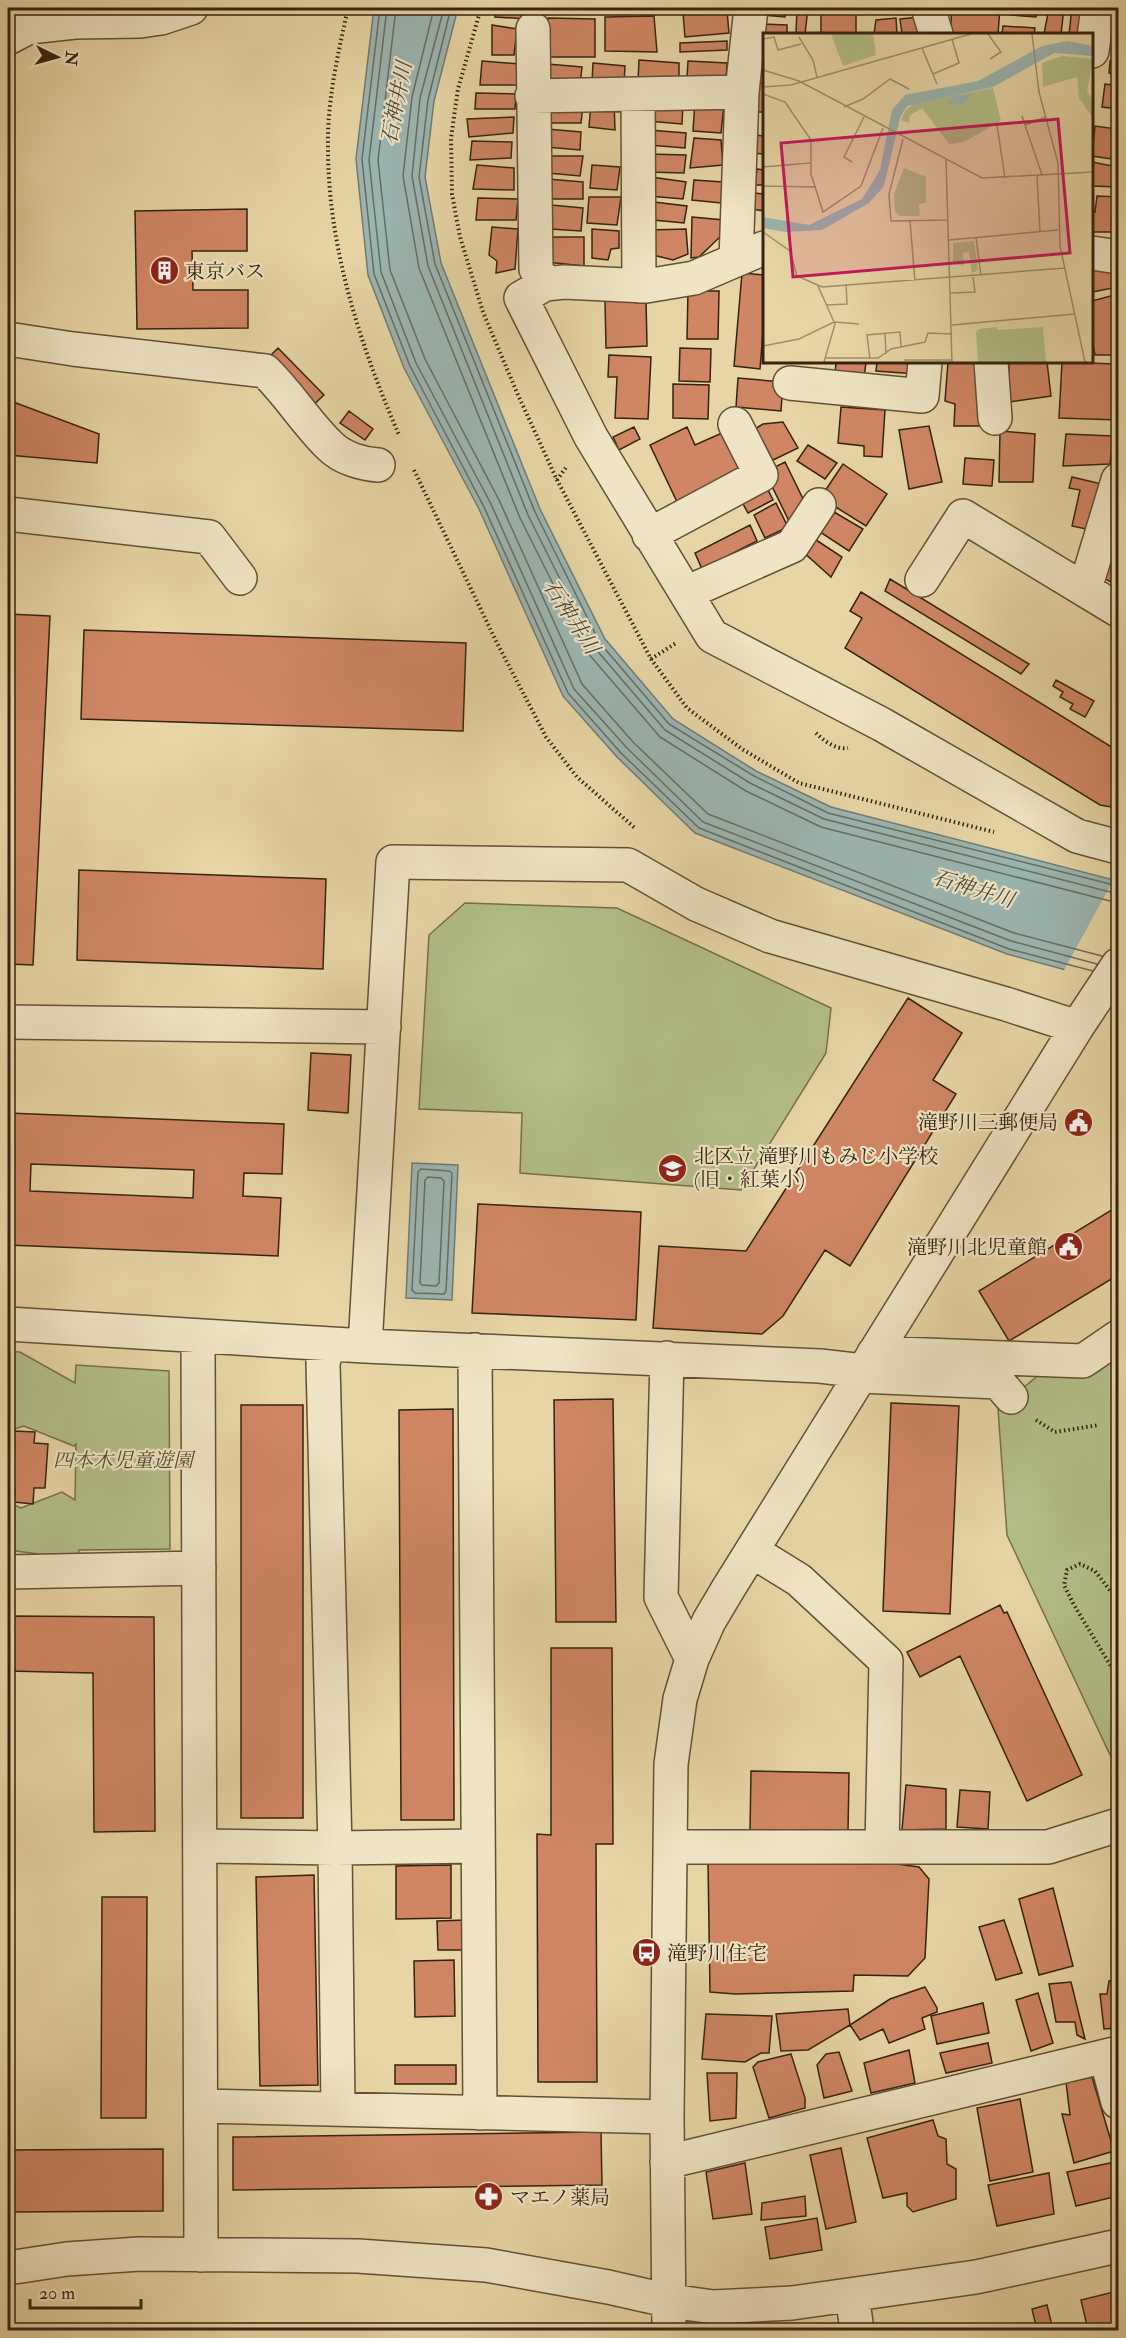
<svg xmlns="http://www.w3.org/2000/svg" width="1126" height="2338" font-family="'IM FELL Double Pica','Noto Serif JP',serif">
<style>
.green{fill:#b3be88;stroke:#74704c;stroke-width:1.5}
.water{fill:#9bb6b2;stroke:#727b72;stroke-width:1.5}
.pier{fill:#e7d5a5}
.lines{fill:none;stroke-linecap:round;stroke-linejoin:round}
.shore{stroke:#686c62;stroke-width:1.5}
.building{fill:#d08664;stroke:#352311;stroke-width:1.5;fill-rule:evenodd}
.minor-casing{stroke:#625036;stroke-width:36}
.path{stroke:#352311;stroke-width:4;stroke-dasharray:1.5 3;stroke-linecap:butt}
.minor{stroke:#efe4c4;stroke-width:33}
.labels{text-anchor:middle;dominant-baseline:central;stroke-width:4.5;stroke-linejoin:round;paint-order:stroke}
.poi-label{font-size:20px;fill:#352311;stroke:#efe4c4;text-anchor:start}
.park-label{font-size:20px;font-style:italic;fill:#544a2f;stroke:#efe4c4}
.water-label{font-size:21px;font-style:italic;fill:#4e4839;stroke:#efe4c4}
.inset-road{fill:none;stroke:#a08e6a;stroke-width:1.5}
.view{fill:#c2185b;fill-opacity:0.15;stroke:#c2185b;stroke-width:3}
.inset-edge{fill:none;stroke:#352311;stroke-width:3}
</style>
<rect width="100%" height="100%" fill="#e7d5a5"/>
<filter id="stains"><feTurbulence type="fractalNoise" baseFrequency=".00333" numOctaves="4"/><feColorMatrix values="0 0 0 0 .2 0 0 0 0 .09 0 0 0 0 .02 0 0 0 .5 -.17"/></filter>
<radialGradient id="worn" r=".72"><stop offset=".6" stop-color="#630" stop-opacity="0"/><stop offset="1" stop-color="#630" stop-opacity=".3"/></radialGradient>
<!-- green -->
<path class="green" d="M465,903L617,908L831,1008L826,1053L741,1190L520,1173L522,1113L419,1109L429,935Z
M8,1351L20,1352L75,1383L76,1365L169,1371L170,1549L79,1550L77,1559L8,1550V1502L21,1508L62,1492L75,1500L76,1444L74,1446L24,1426L8,1431Z
M1118,1352V1772L1007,1535L998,1409L1041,1373Z"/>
<!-- water -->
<path class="water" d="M374,8H458L434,101L425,177L441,263L540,509L605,639L673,719L756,771L831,807L1118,881V984L1007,954L695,833L617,757L563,696L479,509L404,368L368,275L356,159Z
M412,1163L458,1165L452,1300L406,1298Z"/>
<!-- pier -->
<path class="pier" d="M1115,877L1118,878V987L1063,972Z"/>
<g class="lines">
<!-- shore -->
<path class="shore" d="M380,8L362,159L374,274L410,366L484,507L568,693L621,753L699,828L1009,949L1093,971
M387,8L369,160L381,272L416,363L491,504L574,689L627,748L703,822L1011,941L1097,964
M396,8L378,160L390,270L425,359L499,500L582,684L633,742L708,814L1014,933L1102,956
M434,8L412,97L403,176L419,268L520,518L587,652L660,737L746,791L821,827L1118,903
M444,8L420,98L412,176L428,266L528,515L594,647L665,730L750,783L824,819L1118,894
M451,8L428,100L419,177L435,264L535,512L600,643L669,724L754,776L828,813L1118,886
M421,1169L449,1171L452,1173L446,1291L444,1294L415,1293L412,1290L418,1172Z
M428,1177L441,1178L444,1181L439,1283L436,1286L422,1285L420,1283L425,1180Z"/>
</g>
<!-- building -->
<path class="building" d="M496,8H529V19L495,17Z
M763,8H786L785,17L762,15Z
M797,8H808L805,34H796Z
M952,8H1000L998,34H950Z
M1010,8H1037L1036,17L1010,15Z
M1049,8H1064L1061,34H1044Z
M1072,8H1086L1085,34H1069Z
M856,9V34H821V10Z
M727,11L729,33L685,37L683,13Z
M654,16L657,52L605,51V17Z
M920,17L924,34H902L900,19Z
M548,18L595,19V57H548Z
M896,18L897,34H874L876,20Z
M761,24L787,25V34H764V42H760Z
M492,25L517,29L514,55H492Z
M1003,26L1035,28L1034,34H1002Z
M1112,36H1118V50L1111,49Z
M727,41V50L680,52V43Z
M639,60L679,63V80L638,81Z
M482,61L519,64L517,85H480Z
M688,61L727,63L726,81L687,79Z
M1110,61L1118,62V74L1109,73Z
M593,63L625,66L624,84L592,81Z
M547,64L582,67L580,85L547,82Z
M756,83H764V112H754Z
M1105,84L1118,86V109L1102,107Z
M476,93L516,94L515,109H475Z
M649,100L683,103L682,124L648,121Z
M695,101L724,104L721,133L693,131Z
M549,102L583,105L581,123H547Z
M591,103H614L615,130L589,127Z
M1118,114V160L1092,156L1095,126L1116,129Z
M514,117L513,133L469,137L467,119Z
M547,129L581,132L580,150L546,147Z
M649,130L686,133L685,148L649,145Z
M754,135L764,136V154L752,153Z
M694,138L721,140L723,165L690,168Z
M472,141L512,142L511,158L470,160Z
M648,154L686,155L684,173L647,172Z
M549,156H583L580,176L548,173Z
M1092,162L1118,167V187L1092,186Z
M477,165L514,168V190L473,189Z
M592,165L620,167L617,190L590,188Z
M757,169L764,170V185H755Z
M651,177L686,182L683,199L649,196Z
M548,179L583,182V199H546Z
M694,180L723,182L721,203L692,200Z
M753,193L764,194V211L752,209Z
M1097,196L1118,197V232H1092V211L1095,212Z
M589,197H621L617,225L587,223Z
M478,198L518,199L516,220H476Z
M654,202L687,206L684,223L653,220Z
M551,205L583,208L581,231L550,229Z
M247,209V251H192L193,290H248V328L137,329L135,211Z
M692,217L724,220L722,235L699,257L691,258Z
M492,227L518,229L515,269L496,273L497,261L489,255Z
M592,229L619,231V248L611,249L608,260L592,258Z
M686,229L688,254L673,260L645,253L647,230Z
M547,237H584V266L546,262Z
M1092,262L1114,265L1118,287L1092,292Z
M742,273L764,275V319L760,369L734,366Z
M688,291H719L718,339H687Z
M1118,294V355H1095L1092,341V301Z
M646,299L647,346L606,348L605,300Z
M278,348L324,395L309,409L264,362Z
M680,348L711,349L710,382L679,381Z
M609,355L651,357L648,419L615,418L617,377H608Z
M836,362H866L864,378L835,375Z
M877,362H917L916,374L876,371Z
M948,362H986L988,426H954L955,404L945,401Z
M1009,362H1047L1051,396L1009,402Z
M1062,362L1115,364V387H1118V420L1059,418Z
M738,378L783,382L781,411L736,407Z
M673,384L709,385L708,419L673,418Z
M8,400L99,434L97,463L8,455Z
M841,407L885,410L882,457L864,456V446L838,443Z
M349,411L373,429L365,440L340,423Z
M783,422L798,448L767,463L748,433L763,424Z
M929,426L942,482L909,489L899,430Z
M634,427L640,439L619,450L613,437Z
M687,427L695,445L731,429L752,472L679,506L650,445Z
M1000,431L1035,434L1033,482H999Z
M1066,434L1113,436L1110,464L1063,466Z
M808,445L837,463L825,479L797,461Z
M965,458L994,460L992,486L963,484Z
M785,462L809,511L789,521L765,472Z
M843,464L887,494L866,526L826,501L825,491Z
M1072,477L1106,485L1096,531L1072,526L1080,490L1069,488Z
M762,478L773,500L748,513L736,491Z
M776,503L788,527L765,538L754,515Z
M834,512L863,529L849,551L820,532Z
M750,525L757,541L702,569L695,553Z
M813,538L842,557L831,577L802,551Z
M1115,543L1118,546V586L1102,577Z
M890,579L1029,664L1021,674L885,591Z
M861,592L1118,751V808L1100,805L845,648L862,618L850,611Z
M8,614L50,616L33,965L8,964Z
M84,630L466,643L463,731L81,719Z
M1056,680L1094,701L1085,717L1070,709L1073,704L1060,697L1063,692L1053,686Z
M79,870L326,879L323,969L77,960Z
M908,998L962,1033L933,1080L956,1094L850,1266L825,1250L783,1316L762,1334L653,1328L659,1246L746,1251Z
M311,1053L351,1055L348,1113L308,1110Z
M8,1113L284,1124L282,1174L244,1173L243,1196L281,1198L278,1256L8,1245ZM31,1164L194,1170L193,1198L30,1191Z
M478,1204L641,1212L636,1320L472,1313Z
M1118,1206V1275L1009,1341L979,1291Z
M613,1399L616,1622H556L554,1400Z
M891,1403L959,1406L950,1614L883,1611Z
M241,1405H303V1818H241Z
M453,1409L454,1820H401L399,1410Z
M14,1431L35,1432L34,1443L48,1444L45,1488H34L33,1504L14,1502L15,1488L8,1487V1443L13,1444Z
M1000,1605L1004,1613L1007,1612L1082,1775L1027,1801L960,1656L920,1677L907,1652Z
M8,1616L154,1617L155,1831L94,1832L93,1673L8,1671Z
M551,1648H612L613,1844H596L597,2082H538L537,1834L551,1835Z
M751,1771L849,1773L848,1832L750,1831Z
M906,1785L946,1789V1829L902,1830Z
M960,1790L990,1792L988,1829L957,1827Z
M708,1862H882L919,1867L929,1879L925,1958L908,1976L854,1975L853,1991L735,1994L710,1992Z
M451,1865V1918L396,1919V1866Z
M314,1875L318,2085L260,2086L256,1877Z
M1053,1888L1073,1966L1039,1975L1019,1899Z
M102,1897H147L146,2118H101Z
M465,1920V1950H438L437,1921Z
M1004,1920L1022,1973L996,1980L979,1927Z
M454,1960L455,2016L415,2017L414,1961Z
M1118,1980V2028L1104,2029L1100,1994H1107L1109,1981Z
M1071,1982L1085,2039L1077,2035L1075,2022H1056L1049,1984Z
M925,1987L937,2008V2012L922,2018L925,2029L889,2043L883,2029L860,2040L850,2025L890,1999Z
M1038,1993L1053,2043L1031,2051L1016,2000Z
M983,2003L989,2033L937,2044L931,2016Z
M848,2009L850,2025L808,2050L781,2051L776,2014Z
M706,2014L772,2016L769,2053H761L745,2062L702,2059Z
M988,2043L992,2063L946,2073L940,2053Z
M909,2050L915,2083L871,2093L864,2063Z
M839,2052L852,2091L824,2098L817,2065L826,2054Z
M791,2054L805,2098V2108L769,2118L753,2067L758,2062Z
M395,2065H456V2084H395Z
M707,2073H737L736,2118L710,2121Z
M1092,2077L1114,2151L1074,2163L1062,2114L1070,2115L1066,2082Z
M1020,2099L1033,2172L990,2181L977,2108Z
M933,2120L938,2136L946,2139L947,2164L956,2169V2199L913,2212L907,2206V2193L883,2198L867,2138Z
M601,2132L602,2185L233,2190V2137Z
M841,2148L856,2222L826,2229L810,2155Z
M163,2149V2211L8,2212V2150Z
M1115,2162L1118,2196L1076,2206L1067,2172Z
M745,2163L752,2214L713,2219L706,2172Z
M1049,2173L1054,2214L997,2226L988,2185Z
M805,2196L806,2216L761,2220L762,2203Z
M817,2218L822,2250L770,2259L765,2227Z
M1118,2291V2328L1088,2330L1081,2300Z
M1047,2305L1053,2330H1037L1032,2309Z
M376,2325L489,2328L488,2330H375Z"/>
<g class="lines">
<defs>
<path id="minor" d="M928,8L936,34
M533,29L536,269L545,284
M8,38L29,27L75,22L140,21L161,18L191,8
M1092,51L1098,8
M638,94L639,286
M532,96L742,92
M764,248L694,278L646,286L564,282L545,284L521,298L591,437L712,636L881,724L1077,836L1118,847
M1092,253L1118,257
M736,260L742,92L751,8
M8,339L73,349L265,371C289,394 306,423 330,446C342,458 362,464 378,465
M991,362L995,418
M790,383L922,396L925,362
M8,514L209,537L240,578
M649,535L761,475L735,424
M922,580L963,516L1118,610
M1085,589L1118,480
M686,593L792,546L819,505
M8,1022L384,1027
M8,1324L365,1346L820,1366L863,1371
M198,1336L201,2255
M328,1344L323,1363L335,1848L338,2109
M365,1346L393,862L628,865L696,904L770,936L1006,1004L1077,1027
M475,1350L480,2113
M874,1353L1083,1361L1118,1337
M667,1358L661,1597L692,1659
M860,1376L998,1382L1011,1397
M752,1551L799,1580L886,1661L882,1847
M8,1572L199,1568
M200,1846L335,1848L478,1846
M670,1847H1048L1118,1825
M1106,2057L1118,2102
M201,2106L667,2117
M667,2162L1118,2053
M8,2268L67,2259L139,2254L358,2256L486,2265L608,2287L670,2301L713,2307L792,2303L976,2277L1118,2246
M852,2295L857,2330
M669,2330L667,2117L671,1764L680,1699L692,1659L709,1621L728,1589L1077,1027L1118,965"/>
</defs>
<!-- minor casing -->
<use href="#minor" class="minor-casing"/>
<!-- path -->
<path class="path" d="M348,8C338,54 327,100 328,148C328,247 360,345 399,435
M481,8L458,89L451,138L452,194L460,237L483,312L518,395L557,480L651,659L687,708L742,749L799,783L994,832
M414,470L495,639L546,737L577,777L636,829
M557,480L567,466
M651,659L676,643
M816,733C824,741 836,750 848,748
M1036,1420L1055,1432L1099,1425
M1118,1601L1095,1571L1080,1564L1067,1570L1064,1585L1074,1605L1118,1678"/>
<!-- minor -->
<use href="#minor" class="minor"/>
</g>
<!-- icons -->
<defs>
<symbol id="building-disc" viewBox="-11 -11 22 22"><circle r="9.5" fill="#8f2418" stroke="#efe4c4"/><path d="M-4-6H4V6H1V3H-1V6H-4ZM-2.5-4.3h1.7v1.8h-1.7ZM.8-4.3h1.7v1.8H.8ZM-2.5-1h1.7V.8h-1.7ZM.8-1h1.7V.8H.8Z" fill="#fff"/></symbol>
<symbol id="civic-disc" viewBox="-11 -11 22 22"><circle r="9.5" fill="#8f2418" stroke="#efe4c4"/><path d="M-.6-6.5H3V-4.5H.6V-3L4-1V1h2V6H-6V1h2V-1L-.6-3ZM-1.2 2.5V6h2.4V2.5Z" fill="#fff"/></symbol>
<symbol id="school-disc" viewBox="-11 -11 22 22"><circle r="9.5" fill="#8f2418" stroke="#efe4c4"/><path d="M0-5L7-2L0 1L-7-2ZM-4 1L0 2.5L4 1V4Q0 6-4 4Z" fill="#fff"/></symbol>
<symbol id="bus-disc" viewBox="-11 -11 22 22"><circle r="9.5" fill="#8f2418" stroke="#efe4c4"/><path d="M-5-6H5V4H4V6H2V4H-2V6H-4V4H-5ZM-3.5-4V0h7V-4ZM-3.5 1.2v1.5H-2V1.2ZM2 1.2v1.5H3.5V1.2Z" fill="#fff"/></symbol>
<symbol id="pharmacy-disc" viewBox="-11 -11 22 22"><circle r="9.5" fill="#8f2418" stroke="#efe4c4"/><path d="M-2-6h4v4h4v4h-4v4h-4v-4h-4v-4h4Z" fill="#fff"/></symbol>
</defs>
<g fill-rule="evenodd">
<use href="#building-disc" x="148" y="254" width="33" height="33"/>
<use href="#civic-disc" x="1062" y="1106" width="33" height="33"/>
<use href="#school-disc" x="656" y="1152" width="33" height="33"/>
<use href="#civic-disc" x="1052" y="1230" width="33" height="33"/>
<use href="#bus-disc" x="630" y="1936" width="33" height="33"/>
<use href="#pharmacy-disc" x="472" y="2180" width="33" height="33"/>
</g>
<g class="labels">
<!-- poi labels -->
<g class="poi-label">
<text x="185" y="271">東京バス</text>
<text x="1058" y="1122" text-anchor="end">滝野川三郵便局</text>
<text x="694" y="1156">北区立 滝野川もみじ小学校<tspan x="694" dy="23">(旧・紅葉小)</tspan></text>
<text x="1047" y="1247" text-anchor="end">滝野川北児童館</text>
<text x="667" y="1953">滝野川住宅</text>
<text x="510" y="2197">マエノ薬局</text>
</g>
<!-- park labels -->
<g class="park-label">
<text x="123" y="1460">四本木児童遊園</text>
</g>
<!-- water labels -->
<g class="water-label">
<text transform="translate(397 103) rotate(-79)">石神井川</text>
<text transform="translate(571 617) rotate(57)">石神井川</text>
<text transform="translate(973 889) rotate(17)">石神井川</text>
</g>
</g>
<!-- overview -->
<g transform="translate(763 33)">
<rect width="330" height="330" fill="#e7d5a5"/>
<path d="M68,1H110L113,22L80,33ZM299,23L330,26L324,59L330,67V85L316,65L314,44L280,54L279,30ZM230,55L238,88L201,109L186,111L159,75L147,82L146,90L138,87L143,77L152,70ZM141,135L163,144V170L156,171L157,183H136L132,179L131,161ZM211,208L215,237L209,240L206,219L200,220L201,233L190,231V210ZM234,294V297L280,294L283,329H215L213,299L216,296Z" fill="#b3be88"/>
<path d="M304,8L330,13V23L291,20L230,54L144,73L137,85L121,153L106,170L59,197L23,199L0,195V184L46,192L99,166L117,137L129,77L142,62L215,48L279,13ZM211,60L199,72L183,71L191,63Z" fill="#9bb6b2"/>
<path class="inset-road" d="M225,1L238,19L227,26M269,1L276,59L295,130L297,213L322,329M36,4L50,27L54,44M0,6L11,4L15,17L38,11M159,15L174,51M0,37L36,48L219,145L330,139M170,41L196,30L189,6M0,54L28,52L208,1M0,61L22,69L48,107V141L60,179L98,153L120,95M81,74L100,66L127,46L146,56M259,83L279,142M234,92L242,145M262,92L283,84M140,106L126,161L128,188L185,187M183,127L189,329M89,129L81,124L101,84M0,134L47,130M274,143L277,198M0,153L53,154M0,179V208M147,188L152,248M0,199L27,218L34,243L59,254L302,235M213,204L218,243M186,207L295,197M55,253L72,291L61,329M188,260L212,259L210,244M64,272L84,271L83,251M189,292L312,281M122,300L123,321M0,313L36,306L71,289L96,291M63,325H115L128,316L162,309L165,300L189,301M107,326L104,302L137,299L138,314M141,327H189"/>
<path class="view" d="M295,86L307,220L30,244L18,110Z"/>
<rect width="330" height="330" class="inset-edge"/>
</g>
<!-- margin -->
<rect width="1126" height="2338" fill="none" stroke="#e7d5a5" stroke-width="30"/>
<rect x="9" y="9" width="1108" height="2320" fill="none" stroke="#352311" stroke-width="3"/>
<rect x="15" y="15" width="1096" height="2308" fill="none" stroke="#352311" stroke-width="1.5"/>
<!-- north arrow -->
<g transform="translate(57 57) rotate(95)" stroke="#efe4c4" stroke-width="4.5" paint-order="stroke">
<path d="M0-4.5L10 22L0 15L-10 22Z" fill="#352311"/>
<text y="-9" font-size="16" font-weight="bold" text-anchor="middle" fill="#352311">N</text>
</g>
<!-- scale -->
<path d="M30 2299v9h111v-9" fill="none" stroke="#352311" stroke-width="3"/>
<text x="39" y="2299" font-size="18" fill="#352311" stroke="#efe4c4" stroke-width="4.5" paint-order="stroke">20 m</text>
<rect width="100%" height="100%" filter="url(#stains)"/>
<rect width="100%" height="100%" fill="url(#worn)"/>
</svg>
